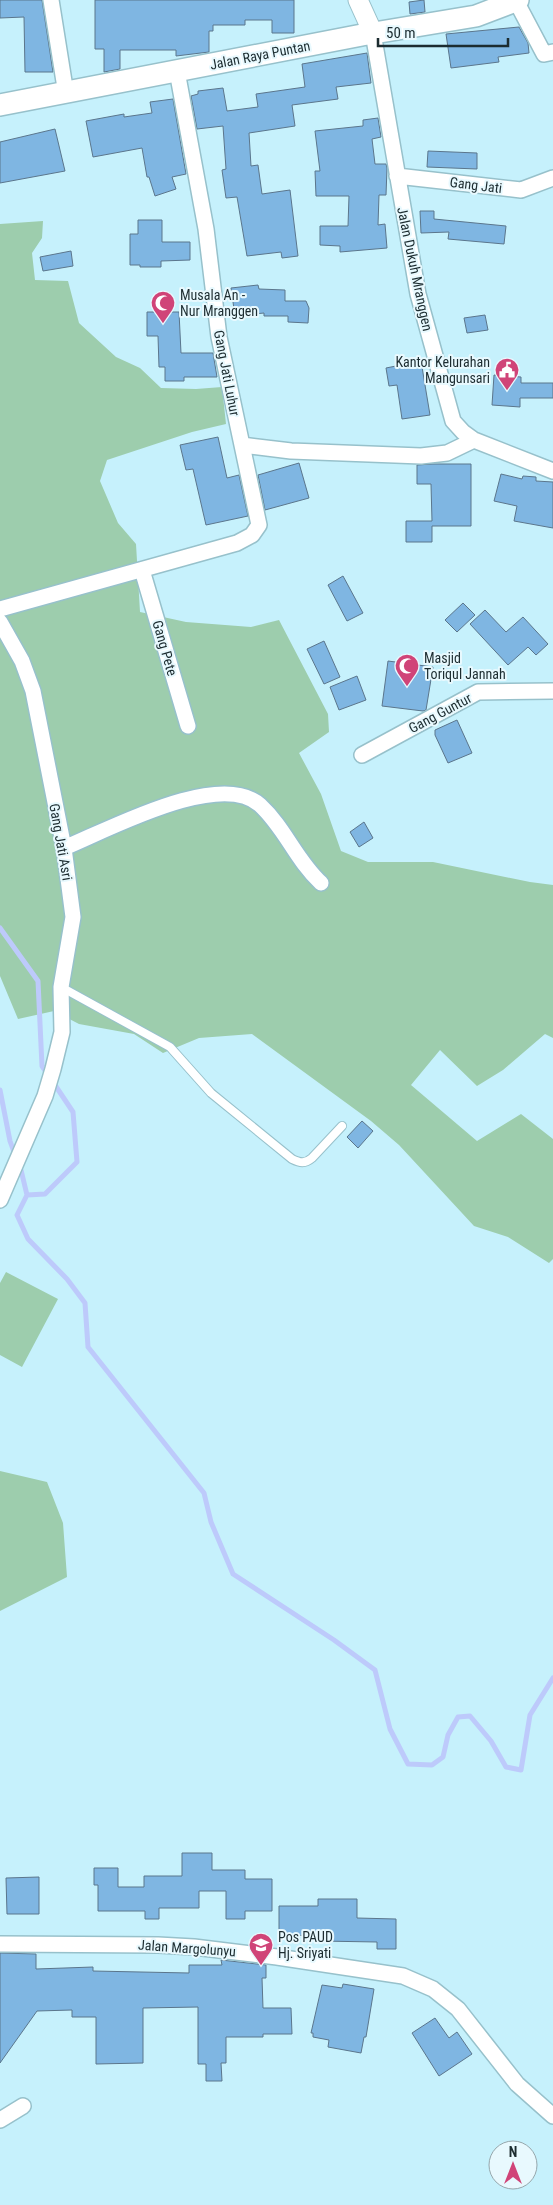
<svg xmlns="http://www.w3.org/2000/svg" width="553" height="2205" font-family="'Roboto Condensed',sans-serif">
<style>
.green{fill:#9dcdad}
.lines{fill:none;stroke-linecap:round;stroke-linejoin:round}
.stream{stroke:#bdcafb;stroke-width:5}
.building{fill:#7fb6e2;stroke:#5b768c}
.service-casing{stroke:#97c1cb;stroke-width:10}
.minor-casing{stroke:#97c1cb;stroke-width:18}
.tertiary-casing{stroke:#97c1cb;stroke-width:21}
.secondary-casing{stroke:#97c1cb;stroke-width:24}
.service{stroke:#fff;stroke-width:8}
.minor{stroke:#fff;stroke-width:15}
.tertiary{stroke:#fff;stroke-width:19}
.secondary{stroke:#fff;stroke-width:21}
.labels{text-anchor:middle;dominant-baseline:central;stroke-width:4;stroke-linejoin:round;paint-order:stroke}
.street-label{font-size:14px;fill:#1c2c30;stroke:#e8f9fe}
.poi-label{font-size:14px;fill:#1c2c30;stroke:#e8f9fe;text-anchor:start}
</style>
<rect width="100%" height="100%" fill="#c6f1fc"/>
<!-- green -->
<path class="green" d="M43,221L42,238L32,253L35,280L68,281L79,323L116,357L140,368L161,388L196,389L222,387L226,424L192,432L107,460L100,481L118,523L136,544L140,612L186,622L251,627L279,620L328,714L329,732L299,753L321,794L341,851L368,862H433L530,882L553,885V1038L545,1034L503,1070L477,1086L440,1050L411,1085L477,1141L521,1114L553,1139V1259L549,1263L508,1237L474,1226L399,1145L371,1121L252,1034L199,1038L163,1053L134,1034L79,1024L54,1011L18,1019L0,976V224Z
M6,1272L58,1299L22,1367L0,1355V1283Z
M0,1471L47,1482L63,1523L67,1577L0,1611Z"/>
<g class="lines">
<!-- stream -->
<path class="stream" d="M0,928L38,981L42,1066L48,1075
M53,1082L73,1112L77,1162L45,1194L27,1195L17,1215L28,1239L67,1279L85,1303L88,1347L204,1493L211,1522L233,1574L334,1640L375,1670L390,1729L408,1764L432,1765L443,1757L448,1735L458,1717L470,1716L491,1741L506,1767L521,1770L530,1715L553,1678
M0,1090L10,1141L14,1152
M21,1170L27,1195"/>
</g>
<!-- building -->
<path class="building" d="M0,0H42L53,72H25L24,17L0,18Z
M95,0H294V33H272V20H245V25H213V31H209V52L176,56V50H120V69L104,72V49H95Z
M424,0L425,12L410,14L409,2Z
M519,27L528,43L529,53L498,57L499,62L451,68L446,34Z
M367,53L371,83L336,87L338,99L292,105L295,126L249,133L251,166L258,165L262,194L290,190L298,256L282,258L281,252L247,256L237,197L226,198L222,170L226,169L223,126L197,129L191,96L198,94V91L223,88L227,111L258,107L256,94L305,87L302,64Z
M173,99L186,174L172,177L176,189L155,196L149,177H147L142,148L93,157L86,121L124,114V117L152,113L150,102Z
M378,118L381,137L372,139L375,164H386L387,168L386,195H379L378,225L385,224L387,248L340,252V246L320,245V226H348L349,196H316L315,171H320L315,131L363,126V120Z
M55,129L65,171L0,183V142Z
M428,151L477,153V169L427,167Z
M420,211H434V219L506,226L504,244L448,239L449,232L421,233Z
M138,220H162V242H190V260L161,261V267H140V265H130V234H138Z
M71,251L73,266L43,271L40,257Z
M258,285L259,289L285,290V301H306L309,308L308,323L288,322V316H264V313L235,316L231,288Z
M147,312H179L181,353H213L217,377H184V381H165V367H159L158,336H147Z
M485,315L488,330L467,333L464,318Z
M421,361L430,415L402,419L397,385L389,386L386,368Z
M494,375L521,377V383H553V398H520V407L492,405Z
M218,437L227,478L239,475L248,516L206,525L193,469L186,470L180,445Z
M299,463L309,498L265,510L258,475Z
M432,464H471V526H432V542H406V521H432L431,484H417V465Z
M501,474L522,479L523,476L536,477V481L553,482V528L514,521L517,506L494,501Z
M343,576L363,613L347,621L328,585Z
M463,603L475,615L457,632L445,620Z
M485,610L506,632L523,617L548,644L536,655L528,647L508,665L470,624Z
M324,641L340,677L324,684L307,649Z
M388,661L433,667L426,710L423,711L382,706Z
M357,676L366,700L339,710L330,687Z
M457,720L472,753L448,763L435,735V730Z
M364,822L373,838L359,847L350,832Z
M362,1121L373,1131L358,1148L347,1137Z
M182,1853H212V1870H245V1879H272V1911H245V1919H226V1891H199V1908H159V1919H145V1911H98V1885H94V1868H118V1887H144V1876H182Z
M39,1877V1914H7L6,1878Z
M318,1899H357V1918L396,1919V1949H377V1942L319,1941V1935L279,1936V1906H318Z
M0,1953L36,1954V1969L93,1967V1971L189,1973V1965H222L221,1960L266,1965V1978H262L263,2008H291L292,2034H263V2037H226V2063H221L222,2081H206V2064H198V2007L143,2008V2063L96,2064V2017H72V2010L37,2011L0,2063Z
M343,1984L374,1989L366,2037H364L361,2053L328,2047L329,2040L313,2037V2033H311L322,1985L342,1988Z
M435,2018L449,2038L457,2032L472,2054L439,2076L412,2033Z"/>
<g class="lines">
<defs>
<path id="service" d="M61,987L170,1047L211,1093L292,1159C300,1163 305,1164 312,1158L342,1126"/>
<path id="minor" d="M51,0L66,94
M516,1L544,54L553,52
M373,33L418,294L453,421L463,432L474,440L553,471
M397,176L521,190L553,178
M242,445L291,451L421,456L447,453L474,440
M142,570L188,726
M0,609L237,543L252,535L259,525L219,337L206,229L177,71
M0,622L22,661L33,691L64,848L73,917L61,987L62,1032L53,1069L45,1096L0,1200
M362,755L478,692L553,691
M64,848C108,830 220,769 260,805C285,828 296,860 321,883
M0,1944L158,1945L194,1947L277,1957L403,1976L433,1989L458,2009L517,2084L553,2116
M0,2120L23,2106"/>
<path id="tertiary" d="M358,0L373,33"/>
<path id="secondary" d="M0,105L362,35L476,16L518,0"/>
</defs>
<!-- service casing -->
<use href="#service" class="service-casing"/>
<!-- minor casing -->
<use href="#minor" class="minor-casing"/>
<!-- tertiary casing -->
<use href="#tertiary" class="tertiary-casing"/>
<!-- secondary casing -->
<use href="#secondary" class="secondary-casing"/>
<!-- service -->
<use href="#service" class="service"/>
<!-- minor -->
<use href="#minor" class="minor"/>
<!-- tertiary -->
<use href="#tertiary" class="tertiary"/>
<!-- secondary -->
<use href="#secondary" class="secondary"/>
</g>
<!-- icons -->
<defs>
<symbol id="mosque-pin" viewBox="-11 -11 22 30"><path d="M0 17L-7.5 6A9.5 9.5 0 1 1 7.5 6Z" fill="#d04478" stroke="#e8f9fe"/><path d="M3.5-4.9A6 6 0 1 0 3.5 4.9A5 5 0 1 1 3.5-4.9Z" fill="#fff"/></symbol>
<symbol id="civic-pin" viewBox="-11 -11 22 30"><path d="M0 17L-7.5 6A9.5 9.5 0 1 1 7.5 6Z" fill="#d04478" stroke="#e8f9fe"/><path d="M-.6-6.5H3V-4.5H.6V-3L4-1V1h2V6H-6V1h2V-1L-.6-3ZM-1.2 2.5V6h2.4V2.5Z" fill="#fff"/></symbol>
<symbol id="school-pin" viewBox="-11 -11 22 30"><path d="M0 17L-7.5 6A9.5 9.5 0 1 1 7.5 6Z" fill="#d04478" stroke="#e8f9fe"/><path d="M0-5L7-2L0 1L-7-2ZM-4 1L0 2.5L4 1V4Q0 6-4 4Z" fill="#fff"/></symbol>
</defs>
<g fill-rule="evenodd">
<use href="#mosque-pin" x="149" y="289" width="28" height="38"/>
<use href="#civic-pin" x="493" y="356" width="28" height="38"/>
<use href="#mosque-pin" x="393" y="652" width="28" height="38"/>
<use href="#school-pin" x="247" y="1931" width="28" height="38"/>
</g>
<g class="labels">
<!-- street labels -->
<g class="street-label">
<text transform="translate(260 55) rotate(-11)">Jalan Raya Puntan</text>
<text transform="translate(476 185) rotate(7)">Gang Jati</text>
<text transform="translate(415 269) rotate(78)">Jalan Dukuh Mranggen</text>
<text transform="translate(227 373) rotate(79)">Gang Jati Luhur</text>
<text transform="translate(165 648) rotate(74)">Gang Pete</text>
<text transform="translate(440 713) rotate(-28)">Gang Guntur</text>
<text transform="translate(61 842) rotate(80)">Gang Jati Asri</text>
<text transform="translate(187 1948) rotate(4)">Jalan Margolunyu</text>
</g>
<!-- poi labels -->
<g class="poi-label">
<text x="180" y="295">Musala An -<tspan x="180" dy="16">Nur Mranggen</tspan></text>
<text x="490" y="362" text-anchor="end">Kantor Kelurahan<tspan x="490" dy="16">Mangunsari</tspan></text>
<text x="424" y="658">Masjid<tspan x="424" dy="16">Toriqul Jannah</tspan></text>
<text x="278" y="1937">Pos PAUD<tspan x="278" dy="16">Hj. Sriyati</tspan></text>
</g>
</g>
<!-- north arrow -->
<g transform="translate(513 2165)"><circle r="24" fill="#e8f9fe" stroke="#96a7ac"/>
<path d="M0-4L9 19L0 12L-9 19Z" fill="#d04478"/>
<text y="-8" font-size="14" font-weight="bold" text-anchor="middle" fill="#1c2c30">N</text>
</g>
<!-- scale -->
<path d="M378 38v8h130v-8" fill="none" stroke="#1c2c30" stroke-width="2.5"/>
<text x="386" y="38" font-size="15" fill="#1c2c30" stroke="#e8f9fe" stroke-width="4" paint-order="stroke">50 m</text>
</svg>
